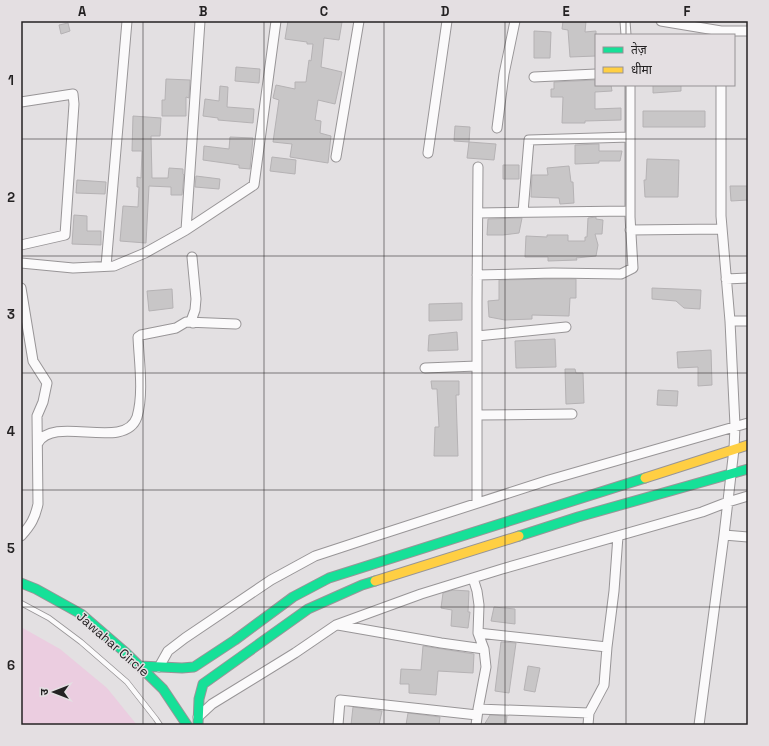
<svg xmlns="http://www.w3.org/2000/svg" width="769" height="746" font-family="'Space Grotesk','Noto Sans Devanagari',sans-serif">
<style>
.green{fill:#ebcde0}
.building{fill:#c8c6c7;stroke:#b5b2b4}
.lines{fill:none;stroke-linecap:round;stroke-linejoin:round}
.lane-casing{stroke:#989597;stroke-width:6}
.street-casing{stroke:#989597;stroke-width:11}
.fast-casing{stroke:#989597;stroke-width:11}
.slow-casing{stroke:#989597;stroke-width:11}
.lane{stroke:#fbfafb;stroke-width:4.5}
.street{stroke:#fbfafb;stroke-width:9}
.fast{stroke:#16e098;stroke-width:9}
.slow{stroke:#ffcf43;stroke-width:9}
.grid{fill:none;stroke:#242223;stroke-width:1;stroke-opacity:0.55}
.labels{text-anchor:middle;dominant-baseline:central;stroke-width:3;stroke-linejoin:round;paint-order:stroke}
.street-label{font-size:13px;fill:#242223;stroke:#e4dfe2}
.neatline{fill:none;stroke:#242223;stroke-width:1.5}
.grid-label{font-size:13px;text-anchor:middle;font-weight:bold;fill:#242223}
</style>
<rect width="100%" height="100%" fill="#e3e0e2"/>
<!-- green -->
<path class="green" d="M21,627L60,649L107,688L137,725H21Z"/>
<!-- building -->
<path class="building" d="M288,21H333L342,22L339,40L324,38L321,67L342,72L335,104L318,100L315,120L321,121L320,133L331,136L328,163L290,157L292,144L273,142L279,100L273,98L276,85L295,89V82H306L309,60L311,61L313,44H307V42L285,39Z
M563,21H586L585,32L596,31V56L570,57L568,30L562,29Z
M68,23L70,31L61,34L59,25Z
M534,31L551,32L550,58H534Z
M236,67L260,69L259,83L235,81Z
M166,79L190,80L189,98L186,97V116H162V100H165Z
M595,80V85H611L612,91L595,92V109L621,108V120L585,121V123H562L563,97H551V89H554V82Z
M653,85H681V91L653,93Z
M220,86L228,87L227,107L254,109L253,123L218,120V118L203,116L205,99L219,101Z
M643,111H705V127H643Z
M133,116L161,118L160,136H151L152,178H168L169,168L183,169V174L184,175L182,195H171V187L149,186L146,243L120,241L123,206L138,207L139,187H137V177L141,178L142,151H132Z
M455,126L470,127L469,142L454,141Z
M230,137L253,138L250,169L239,168V165L203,160L204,146L229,149Z
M469,142L496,144L494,160L467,158Z
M599,144V151H622L620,161H599V163L575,164V145Z
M272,157L296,160L295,174L270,171Z
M647,159L679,160L678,197H645L644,180H646Z
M503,165H519V179H503Z
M569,166L571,182H573L574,203L560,204L559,198L531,197L532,175H548L547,168Z
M196,176L220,179L219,189L195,187Z
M77,180L106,182L105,194L76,193Z
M730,186H748V200L731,201Z
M74,215L87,216V231H101V245L72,244Z
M596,217V219L603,220L602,234H595L598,245L596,256L576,258L577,260L548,261V257H525L526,236L547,237V235H568V241H585V237H587L588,218Z
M522,218L519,233L503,235H487L488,219Z
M553,279H576V298H570L569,316L532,315V319L505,320L489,317L488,301L499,300V280Z
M652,288L701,290L700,309L684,308L676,301L652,299Z
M172,289L173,308L149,311L147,291Z
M462,303V320L429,321V304Z
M457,332L458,350L428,351L429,335Z
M555,339L556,367L516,368L515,341Z
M711,350L712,385L698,386V367L678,368L677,352Z
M565,369H575L576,373H583L584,403L566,404Z
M431,381H459V395H456L458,456H434L435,427H439L437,389H432Z
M658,390L678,391L677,406L657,405Z
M453,590L469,591L468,612H470L468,628L451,626L452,610L441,608L443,593Z
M494,607L515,609V624L491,621Z
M501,642L516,643L509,693L495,691Z
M423,646L474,654L473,673L438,671L436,695L409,693V684H400L401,669L421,670Z
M528,666L540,668L535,692L524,690Z
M353,707L382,711L379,725H351Z
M408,713L440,717L439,725H406Z
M490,715L507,716L506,725H484Z"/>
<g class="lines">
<defs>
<path id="lane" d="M21,603L49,618L81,642L127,682L156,719L160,725"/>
<path id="street" d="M625,21L626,35
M661,21L721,31H748
M534,77L596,74
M21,102L73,94L74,104L65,235L21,245
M497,128L504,74L515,21
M428,153L447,21
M336,157L359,21
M523,212L529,140L630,137
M478,213L630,211
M186,230L254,185L276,21
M630,230L722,229
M192,257L196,299L195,310L191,321L193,323
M21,263L73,268L114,266L145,253L186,230L200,21
M106,266L127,21
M477,275L553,273L621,274L633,268L630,217V85
M726,279L748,278
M21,288L33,361L47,383L43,402L37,416L38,504C35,518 31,525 21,536
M730,321H748
M477,336L566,327
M425,368L477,366
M478,415L572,414
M38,443C54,414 125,452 137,417C144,393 139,361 138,337L141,335L176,328L186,322L236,324
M477,503V302L478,167
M724,535L748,537
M338,625L441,643L484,649L478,633L479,605L477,591L473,578
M478,633L607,647L604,685L589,713L478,709L486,667L484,649
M607,647L614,591L618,536
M159,667L168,651L185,638L271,580L315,556L382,534L549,480L748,423
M198,717L212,704L295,653L336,625L421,594L502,569L702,512L728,502L748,496
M338,725L340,700L477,715
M476,725L478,710
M588,725L589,713
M699,725L724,535L734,449L735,426L730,321L721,216V85"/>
<path id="fast" d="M519,536L578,517L748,469
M21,583L36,589L81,614L126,653L163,689L187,725
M140,666L182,668L194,667L235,640L293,597L329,578L645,478
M198,725L199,699L203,684L308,609L362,585L375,581"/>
<path id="slow" d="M645,478L748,445
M375,581L519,536"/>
</defs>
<!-- lane casing -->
<use href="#lane" class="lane-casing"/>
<!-- street casing -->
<use href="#street" class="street-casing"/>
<!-- fast casing -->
<use href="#fast" class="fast-casing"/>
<!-- slow casing -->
<use href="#slow" class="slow-casing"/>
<!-- lane -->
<use href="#lane" class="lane"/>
<!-- street -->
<use href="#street" class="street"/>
<!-- fast -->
<use href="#fast" class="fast"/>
<!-- slow -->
<use href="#slow" class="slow"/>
</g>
<!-- grid -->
<path class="grid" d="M143,21V725M264,21V725M384,21V725M505,21V725M626,21V35M626,85V725M21,139H748M21,256H748M21,373H748M21,490H748M21,607H748"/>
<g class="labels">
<!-- street labels -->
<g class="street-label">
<text transform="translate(113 644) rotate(41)">Jawahar Circle</text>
</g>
</g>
<!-- border -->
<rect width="769" height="746" fill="none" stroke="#e4dfe2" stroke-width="44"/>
<!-- legend -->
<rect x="595" y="34" width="140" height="52" fill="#e4dfe2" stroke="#979396"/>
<rect x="603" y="47" width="20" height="6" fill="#16e098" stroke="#979396"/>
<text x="631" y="54" font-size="12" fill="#242223">तेज़</text>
<rect x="603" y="67" width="20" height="6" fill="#ffcf43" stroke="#979396"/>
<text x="631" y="74" font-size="12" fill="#242223">धीमा</text>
<!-- north arrow -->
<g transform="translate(54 692) rotate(270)" stroke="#e4dfe2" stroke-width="3" paint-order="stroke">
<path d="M0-3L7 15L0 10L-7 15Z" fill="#242223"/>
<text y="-6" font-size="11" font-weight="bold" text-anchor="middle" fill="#242223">उ</text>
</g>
<rect x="22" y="22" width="725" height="702" class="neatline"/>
<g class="grid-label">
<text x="82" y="16">A</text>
<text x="203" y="16">B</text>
<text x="324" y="16">C</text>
<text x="445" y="16">D</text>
<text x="566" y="16">E</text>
<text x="687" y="16">F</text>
<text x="11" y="85">1</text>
<text x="11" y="202">2</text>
<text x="11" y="319">3</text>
<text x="11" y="436">4</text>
<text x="11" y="553">5</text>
<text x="11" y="670">6</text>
</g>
</svg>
